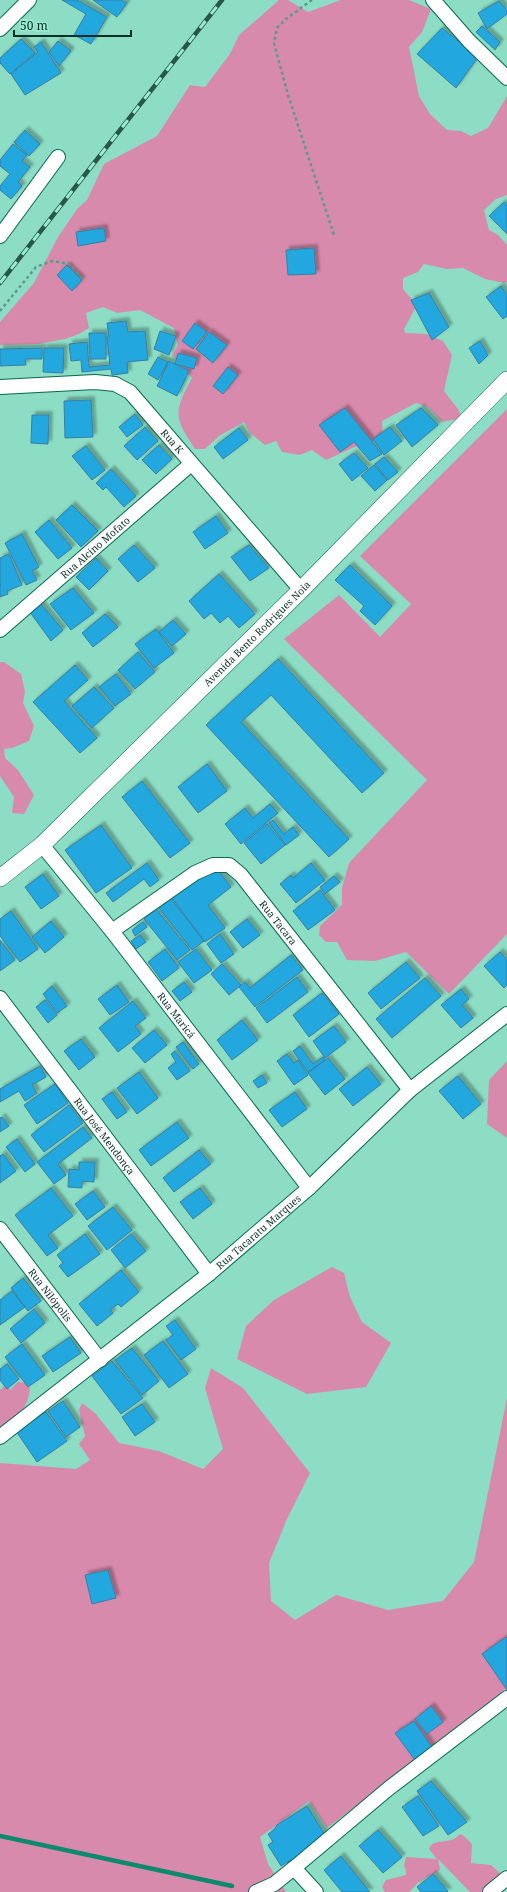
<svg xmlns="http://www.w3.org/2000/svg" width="507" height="1892" font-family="'Noto Serif',serif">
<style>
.green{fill:#d88aac}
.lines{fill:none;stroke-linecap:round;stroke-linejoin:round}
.stream{stroke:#0d896f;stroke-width:4.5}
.building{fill:#23a7de;stroke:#397fa2;filter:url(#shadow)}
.minor-casing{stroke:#066853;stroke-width:16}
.tertiary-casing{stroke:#066853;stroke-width:18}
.path{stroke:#5b9b88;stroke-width:2.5;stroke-dasharray:3 3;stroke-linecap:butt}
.minor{stroke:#fff;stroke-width:14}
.tertiary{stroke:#fff;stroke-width:17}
.rail-casing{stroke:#295649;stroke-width:4.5}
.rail{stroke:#99ebd1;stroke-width:3;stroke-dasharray:9;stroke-linecap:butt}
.labels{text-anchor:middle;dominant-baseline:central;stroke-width:3;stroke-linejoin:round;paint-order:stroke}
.street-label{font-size:10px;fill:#0b2e25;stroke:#99ebd1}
</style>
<defs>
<filter id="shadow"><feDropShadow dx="3.5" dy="-3.5" stdDeviation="1" flood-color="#0004"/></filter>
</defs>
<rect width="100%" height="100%" fill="#8cddc4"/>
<!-- green -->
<path class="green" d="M279,0H288L308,12L341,0H409L431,9L422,32L409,47L419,96L430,114L447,130L461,131L471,136L488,128L507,96V195L496,199L484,210L489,230L498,235L507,245V282L504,283L485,279L463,268L447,269L424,264L418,272L403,278V289L417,305L404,329L405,333L426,334L443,341L452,355L444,391L458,409L462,418L442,422L428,407L416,403L382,421L383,438L352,448L326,460L312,450L300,455L282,452L276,441L265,445L250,433L244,422L219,436L205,449H195C174,417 173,413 192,378L172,355L178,345L174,328L140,310L117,313L103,307L86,313L89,328L79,334L65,339L38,344L0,345V322L34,283L58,237L77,209L87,200L104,164L157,136L190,85L205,87L230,54L239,35Z
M507,409V934L449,994L406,952L375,961L347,960L337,942H326L319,935L320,926L342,905V888L349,863L427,780L284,639L339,595L380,637L411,604L360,556Z
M0,662H4L21,674L25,692L23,703L34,726L29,741L12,748L4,749L5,758L18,770L34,795L24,814L12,813L14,797L0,776Z
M507,1061V1138L487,1124L489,1080Z
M332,1267L344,1273L350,1297L362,1322L391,1343L366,1387L307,1394L237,1359L246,1326L274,1300Z
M211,1368L243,1388L310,1473L287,1519L269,1563L271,1601L295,1620L336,1595L388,1610L443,1601L474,1562L507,1398V1688L486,1706L327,1828L309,1801L260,1837L268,1864L286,1892H0V1463L76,1469L90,1460L79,1444L85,1436L79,1410L82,1403L95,1413L119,1443L159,1451L203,1469L223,1449L205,1388Z
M18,1382L30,1383C30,1408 18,1417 0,1432V1390L6,1384L10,1390Z
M460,1834L464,1836L472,1844L471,1863L491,1865L503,1876L484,1892H470L438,1859L440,1870L419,1882L409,1892H385L382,1887L386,1880L406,1875V1870L404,1866L406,1857L437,1859L429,1849C434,1836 449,1847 460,1834Z"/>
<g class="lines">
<!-- stream -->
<path class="stream" d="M0,1836L232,1886"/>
</g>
<!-- building -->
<path class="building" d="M62,0H77L107,17L91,44L74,35L86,14Z
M93,0H121L127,3L117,17Z
M499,1L507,10V14L487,29L478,13Z
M482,26L500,42L495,50L476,32Z
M442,28L478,57L456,88L417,54Z
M21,39L35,53L10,74L0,63V58Z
M58,41L71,51L59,66L49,52Z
M41,42L61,73L25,95L11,74L38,52L34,47Z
M25,130L40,144L29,156L14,142Z
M13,144L27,155L22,161L30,167L18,182L22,186L11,199L0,190V186L10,174L0,166V160Z
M504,202L507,206V234L489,216Z
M104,228L106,241L78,246L76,232Z
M314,248L316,274L288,275L286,250Z
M67,265L82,280L72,291L57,275Z
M501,286L507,295V316L503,319L486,297Z
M429,293L449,327L432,340L411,300Z
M126,321L128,332L145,331L148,360L127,362L128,373L112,375L111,369L82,372L81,360L71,361L69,344L87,342L89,367L110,365L107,337H109L107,323Z
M195,323L207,332L193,349L182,341Z
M160,331L176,336L169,355L154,349Z
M209,332L227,345L213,363L196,349Z
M89,333H106V359H90Z
M480,341L488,355L479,364L469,348Z
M42,348V359H25L26,365L0,366V349Z
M44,348H64L63,373L43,372Z
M178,353L197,358L194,369L175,364Z
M158,357L168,362L158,380L148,374Z
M169,361L189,371L177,396L157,386Z
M228,367L238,375L223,394L213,386Z
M91,400L93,437L65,438L64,401Z
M345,408L382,454L370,461L354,442L340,452L319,425Z
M421,408L438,425L412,447L396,425Z
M135,414L143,425L127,437L119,427Z
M32,415H49L48,444L31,443Z
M145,427L158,441L137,460L124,446Z
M390,427L402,441L384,455L373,439Z
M239,428L248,440L223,459L214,447Z
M159,445L172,459L156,474L142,460Z
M86,446L105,470L92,480L72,456Z
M354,453L368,468L352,481L339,464Z
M384,457L398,472L388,480L375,464Z
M374,465L387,480L375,491L361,476Z
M111,469L136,496L124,507L106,487L103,490L96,483Z
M72,505L98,531L81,547L56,520Z
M216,516L228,533L205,549L193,532Z
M49,520L72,548L58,559L35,532Z
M22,534L39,567L32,571L37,580L26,585L5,543Z
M134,545L155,568L138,582L118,559Z
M249,545L269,568L250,581L231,557Z
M9,554L22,585L7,591L8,594L0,597V558Z
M96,558L108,571L89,590L76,577Z
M350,565L392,606L375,625L360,611L364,606L335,580Z
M219,574L255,614L239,628L228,616L220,623L211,613L204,619L189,601Z
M73,588L94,613L71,630L50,604Z
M40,603L63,630L51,641L29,611Z
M105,614L118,627L93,647L82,633Z
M173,620L186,634L172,646L159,632Z
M156,629L174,653L154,668L135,644Z
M138,652L155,672L135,689L118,670Z
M278,659L384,773L362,793L271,695L241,722L349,839L329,857L206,725Z
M75,665L88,680L64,701L97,738L80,753L33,702Z
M116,674L131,694L115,706L99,687Z
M94,687L114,708L92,728L72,706Z
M207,764L227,791L198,813L178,787Z
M142,781L190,843L170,858L122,797Z
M270,804L278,813L241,844L225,824L245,808L253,818Z
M273,820L284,834L293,827L299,835L286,845L269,823Z
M267,824L285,845L261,864L244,843Z
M101,825L132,868L96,893L65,850Z
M147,863L159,880L150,887L144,879L113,902L106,893Z
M311,863L325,880L296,903L280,884L291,875L293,878Z
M215,866L231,887L208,905L225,928L205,942L172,898Z
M43,874L59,896L41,909L25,887Z
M334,876L340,882L325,894L320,887Z
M320,890L335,910L308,930L293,911Z
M171,899L204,941L192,950L159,908Z
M156,909L190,950L177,960L144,919Z
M11,911L38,949L20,962L0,936V919Z
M247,919L260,935L243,948L230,932Z
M51,921L64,937L45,953L32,937Z
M143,922L147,927L135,936L132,930Z
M220,934L234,954L221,963L207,944Z
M140,935L146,942L136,949L131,941Z
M0,940L15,960L0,971Z
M165,949L179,968L162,981L148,962Z
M196,949L212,970L194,983L178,962Z
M500,952L507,960V985L504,988L484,966Z
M291,955L303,970L255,1007L239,987L245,982L250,988Z
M406,962L420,978L381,1009L368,993Z
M222,964L241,985L229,995L211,974Z
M297,977L308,992L267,1023L256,1008Z
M425,978L441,996L392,1038L376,1019Z
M184,982L192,992L180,1001L172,991Z
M117,985L129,1002L110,1015L98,999Z
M52,986L67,1006L57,1013L43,994Z
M461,989L469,999L462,1005L473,1018L461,1028L441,1005Z
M322,993L339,1014L309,1037L293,1015Z
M45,1000L57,1015L48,1023L36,1007Z
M133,1001L146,1018L135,1026L141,1034L118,1052L99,1028Z
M242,1020L258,1040L232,1060L217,1040Z
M334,1026L346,1042L325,1058L313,1041Z
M154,1030L167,1045L145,1063L132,1048Z
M81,1039L95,1057L79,1070L64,1051Z
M183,1042L199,1064L193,1069L176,1047Z
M300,1046L313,1064L323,1057L325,1060L308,1072L293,1051Z
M175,1051L190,1071L177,1080L168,1068L176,1062L171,1054Z
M287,1054L294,1063L298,1060L308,1075L294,1085L277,1061Z
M328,1058L345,1079L325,1095L308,1073Z
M40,1066L46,1077L32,1085L37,1093L25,1101L19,1091L0,1102V1089Z
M367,1067L381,1084L353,1106L339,1089Z
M139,1072L158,1098L137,1114L117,1088Z
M262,1075L267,1083L258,1088L253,1081Z
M458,1076L481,1104L463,1119L439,1091Z
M55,1084L68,1103L37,1124L24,1105Z
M112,1092L127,1112L117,1119L102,1099Z
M295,1092L307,1109L282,1127L269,1110Z
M69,1105L83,1123L44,1152L31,1135Z
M2,1117L9,1126L0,1132V1118Z
M177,1122L189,1138L151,1166L139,1150Z
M83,1127L92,1138L58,1164L66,1175L54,1184L37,1162Z
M17,1139L35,1164L25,1172L6,1147Z
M199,1150L211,1164L174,1192L163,1178Z
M3,1154L16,1171L0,1183V1156Z
M79,1162H95L94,1182L82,1181V1188L68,1187L69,1169L79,1170Z
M51,1188L73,1216L48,1235L58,1248L47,1256L15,1215Z
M200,1188L212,1204L193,1219L180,1202Z
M93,1191L105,1207L87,1220L75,1204Z
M113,1207L132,1230L107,1250L88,1226Z
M85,1234L100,1254L68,1277L59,1266L63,1263L57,1255Z
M131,1234L146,1251L125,1268L111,1250Z
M121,1270L139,1292L121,1307L118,1304L110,1310L113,1313L97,1326L79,1304Z
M23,1278L41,1301L28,1311L11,1288Z
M12,1291L25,1307L0,1325V1300Z
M34,1309L45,1323L21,1343L10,1329Z
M175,1320L196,1349L181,1360L166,1340L173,1335L166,1326Z
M70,1337L81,1353L53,1372L42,1356Z
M163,1341L188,1374L169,1388L144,1355Z
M22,1344L45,1375L28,1387L5,1357Z
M132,1348L159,1381L142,1395L115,1360Z
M112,1361L143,1398L121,1414L92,1376Z
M7,1364L19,1379L7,1389L0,1380V1369Z
M63,1401L80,1427L66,1437L48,1411Z
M142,1404L155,1422L135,1436L122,1417Z
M46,1412L67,1441L37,1462L16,1431Z
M108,1570L116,1598L92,1604L85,1575Z
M506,1637L507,1638V1690L482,1654Z
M431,1706L443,1722L427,1734L415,1719Z
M414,1721L434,1750L417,1763L395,1733Z
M431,1781L467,1822L448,1835L417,1791Z
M418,1796L439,1826L423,1836L402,1807Z
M307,1806L327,1838L281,1866L268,1845L273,1842L268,1834L274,1830L277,1825Z
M378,1830L402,1857L383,1873L359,1846Z
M341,1856L370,1892H342L324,1870Z
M433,1874L448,1891L447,1892H421L417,1887Z"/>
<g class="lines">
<defs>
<g id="minor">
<path d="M433,0L469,41L507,78"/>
<path d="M0,29L29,0"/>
<path d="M0,236L58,157"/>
<path id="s1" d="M0,387L95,382L115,384L130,392L301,590"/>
<path id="s2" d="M0,630L191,464"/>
<path id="s3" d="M42,845L112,931L309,1188"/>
<path id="s4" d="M112,931L195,873L213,865H229L241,875L410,1090"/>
<path id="s5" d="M0,998L209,1274"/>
<path id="s6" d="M0,1229L100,1360"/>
<path id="s7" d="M0,1437L209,1274L309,1188L410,1090L507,1014"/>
<path d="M294,1868L316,1892"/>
<path d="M256,1892L274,1884L294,1868L388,1789L507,1698"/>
<path d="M490,1892L507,1878"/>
</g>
<g id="tertiary">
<path id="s8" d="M0,878L42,845L301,590L507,380"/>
</g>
</defs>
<!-- minor casing -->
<use href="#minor" class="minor-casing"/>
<!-- tertiary casing -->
<use href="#tertiary" class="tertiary-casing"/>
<!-- path -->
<path class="path" d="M312,0L286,19L277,28L274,43L288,95L334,235
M0,311L36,267L52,261L69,264L83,279"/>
<!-- minor -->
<use href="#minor" class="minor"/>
<!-- tertiary -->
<use href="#tertiary" class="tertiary"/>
<defs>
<path id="rail" d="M0,283L222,0"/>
</defs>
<!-- rail casing -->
<use href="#rail" class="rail-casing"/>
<!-- rail -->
<use href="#rail" class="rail"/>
</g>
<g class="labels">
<!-- street labels -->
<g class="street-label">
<text stroke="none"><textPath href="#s1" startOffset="197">Rua K</textPath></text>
<text stroke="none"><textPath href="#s2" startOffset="126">Rua Alcino Mofato</textPath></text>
<text stroke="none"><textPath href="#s8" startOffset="355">Avenida Bento Rodrigues Noia</textPath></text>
<text stroke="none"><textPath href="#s4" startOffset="213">Rua Tacara</textPath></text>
<text stroke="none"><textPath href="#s3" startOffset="217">Rua Maricá</textPath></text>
<text stroke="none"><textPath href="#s5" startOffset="173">Rua José Mendonça</textPath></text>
<text stroke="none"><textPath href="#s7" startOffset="330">Rua Tacaratu Marques</textPath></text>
<text stroke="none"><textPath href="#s6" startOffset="83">Rua Nilópolis</textPath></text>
</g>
</g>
<!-- scale -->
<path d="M14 30v6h117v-6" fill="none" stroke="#0b2e25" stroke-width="2"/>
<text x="20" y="30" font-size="12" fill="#0b2e25" stroke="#99ebd1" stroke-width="3" paint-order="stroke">50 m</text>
</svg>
